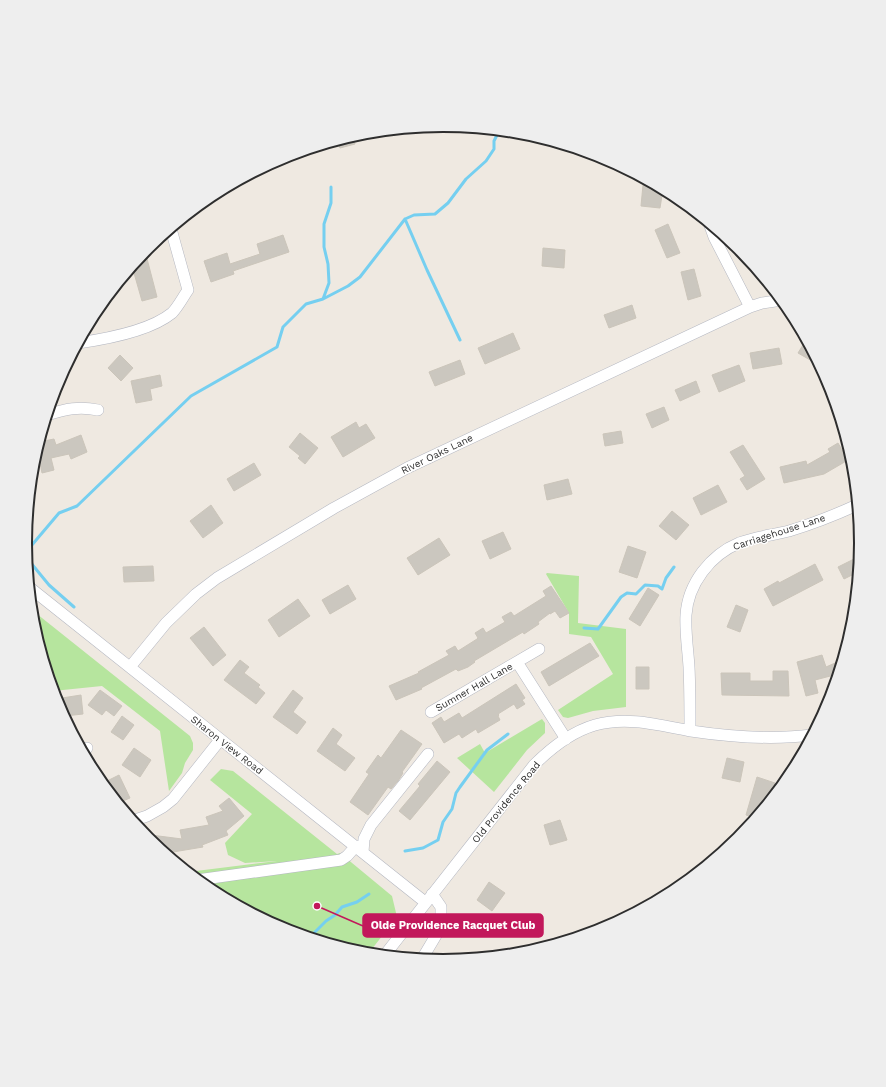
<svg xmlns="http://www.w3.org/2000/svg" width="886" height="1087" font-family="'Work Sans',sans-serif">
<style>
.green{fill:#b6e59e}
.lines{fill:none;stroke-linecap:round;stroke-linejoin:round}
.stream{stroke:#75cff0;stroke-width:3}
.building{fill:#cbc7bf;stroke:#cbc5ba}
.minor-casing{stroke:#b4b7c1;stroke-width:12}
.minor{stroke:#fff;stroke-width:11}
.labels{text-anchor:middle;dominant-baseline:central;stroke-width:3;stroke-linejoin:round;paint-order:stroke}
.street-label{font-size:10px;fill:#2e2e2e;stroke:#fff}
.rim{fill:none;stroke:#2e2e2e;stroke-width:2}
.leader{fill:none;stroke:#c2185b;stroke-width:1.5}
.callout-dot{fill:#c2185b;stroke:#fff;stroke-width:1.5}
.callout{fill:#c2185b;stroke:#c2185b;stroke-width:1.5}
.callout-label{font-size:11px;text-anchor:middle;font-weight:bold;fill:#fff}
</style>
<rect width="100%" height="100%" fill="#efe9e1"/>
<!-- green -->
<path class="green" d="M547,573L579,576L578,623L626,629V707L593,711L568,718L563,717L558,710L613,674L591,637L569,634V613L546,574Z
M32,610L190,736L193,743V750L185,763L182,773L169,791L160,731L102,686L53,691L33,625Z
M542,719L545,723V733L527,750L494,792L457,758L480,744L485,753Z
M221,769L233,771L337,854L340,853L392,896L397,917L368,954L361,953L283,930L211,891L188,872L277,861L245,863L228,855L225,843L252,814L210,780Z"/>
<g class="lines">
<!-- stream -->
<path class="stream" d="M405,219L427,270L460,340
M323,299L329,283L328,264L324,247V224L331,203V187
M26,552L59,513L77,506L191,396L277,347L283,327L306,304L323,299L348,286L360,277L405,219L414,215L435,214L448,203L466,179L486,161L494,149V141L499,131
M26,557L49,585L74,607
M584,628L598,629L621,597L627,593L636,594L645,585L658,586L662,589L666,578L674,567
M405,851L423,848L438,840L443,822L452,809L456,793L460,787L487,750L508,734
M309,938L326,921L335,915L342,907L357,902L369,894"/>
</g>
<!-- building -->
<path class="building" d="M353,136L355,144L340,148L337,141Z
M643,185L657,186L663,189L660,208L641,206Z
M668,224L680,253L667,258L655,230Z
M283,235L289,252L233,271L234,274L211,282L204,261L227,253L230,264L260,254L257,244Z
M543,248L565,250L564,268L542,266Z
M145,251L157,297L142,301L132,266Z
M694,269L701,296L688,300L681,272Z
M632,305L636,318L609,328L604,315Z
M513,333L520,349L485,364L478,348Z
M806,340L810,348L819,365L798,353Z
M779,348L782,364L753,369L750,353Z
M120,355L133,368L121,381L108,368Z
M460,360L465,374L435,386L429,372Z
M739,365L745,381L719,392L712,375Z
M160,375L162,386L150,389L152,400L136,403L131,381Z
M696,381L700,392L680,401L675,390Z
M664,407L669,420L652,428L646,414Z
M356,422L359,428L366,424L375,438L343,457L331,437Z
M621,431L623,443L605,446L603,434Z
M300,433L318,448L305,464L298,458L300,456L289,447Z
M81,435L87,452L71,459L69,454L51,458L54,470L42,473L37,448L39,442L54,439L56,445Z
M838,443L848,460L824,474L784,483L780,467L806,461L807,465L830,452L828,449Z
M743,445L765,479L747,490L740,479L745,476L730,452Z
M254,463L261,475L234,491L227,479Z
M568,479L572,494L547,500L544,485Z
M718,485L727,502L701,515L693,498Z
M211,505L223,523L203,538L190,521Z
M672,511L689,525L676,540L659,526Z
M503,532L511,549L490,559L482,541Z
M439,538L450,555L418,575L407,558Z
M628,546L646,552L637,578L619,572Z
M860,556L858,572L844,579L838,567Z
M815,564L823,580L773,606L764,589L778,581L779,583Z
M153,566L154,581L124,582L123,567Z
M348,585L356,599L330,614L322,600Z
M551,586L569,613L560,618L555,611L550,614V613L538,622L539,624L524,634L523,632L501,645L474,661L475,662L468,667L458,671L456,669L421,688L422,689L396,700L389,686L419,673L418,672L449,655L446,651L455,646L458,651L477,639L478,638L475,633L483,628L486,633L505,622L502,617L511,612L514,616L546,596L543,591Z
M648,588L659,595L640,626L629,619Z
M298,599L310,616L279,637L268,620Z
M736,605L748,610L740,632L727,627Z
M204,627L226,655L213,666L190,638Z
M590,643L599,656L549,686L541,672Z
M822,655L826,667L842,660L838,674L815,680L818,693L806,696L797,662Z
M240,660L249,667L244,673L260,685L258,687L265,693L256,704L224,680Z
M636,667H649V689H636Z
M773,671H788L789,696L722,695L721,673H750V681H773Z
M516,684L525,698L522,700L525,704L517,709L514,704L498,714L499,715L498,716L500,720L478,733L476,729L462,738L459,734L444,743L432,723L441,717L444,722L459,713L462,718Z
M100,690L122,706L114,716L106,710L102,715L88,705Z
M293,690L303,698L293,712L306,722L297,734L273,717Z
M81,695L83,714L65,716L62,698Z
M122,716L134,725L123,740L111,732Z
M333,728L342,735L336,744L355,758L345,771L317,751Z
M401,730L422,744L402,772L403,773L398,781L391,789L388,787L368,815L350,802L369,774L366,772L378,755L381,758Z
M134,748L151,760L140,777L122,765Z
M727,758L744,762L740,782L722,778Z
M437,761L450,772L410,820L399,811L420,786L418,784Z
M119,775L130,798L118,803L112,796L105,782Z
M757,777L775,783L770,801L756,818L746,815Z
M229,798L244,816L226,831L228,835L202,845L203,847L173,852L162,851L143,834L182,839L180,830L209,825L206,817L223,811L219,806Z
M560,820L567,840L550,845L544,825Z
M489,882L505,893L492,911L477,900Z"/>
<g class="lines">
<defs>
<path id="minor" d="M709,223L714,237L750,307
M78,343C106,339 150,331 172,313C178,307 183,297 188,290L171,229
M47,415C66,409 79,406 98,410
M29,587L425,902
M517,662L566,739
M130,667L166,623L196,594L217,578L334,508L407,468L750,307L762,303L782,300
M431,712L539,649
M690,730C690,709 690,688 689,667C688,650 685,632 686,615C688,584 710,555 739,543C755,537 773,535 789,531C812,524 835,515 857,505
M83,752L87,748
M132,821L147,816L163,807L173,799L220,740
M363,852L364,839L371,825L428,754
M197,880L341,860L347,856L356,846
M384,956L534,765C551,748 571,732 595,725C627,716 659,725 691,731C731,737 772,740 812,735
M422,959L441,927V907L432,894"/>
</defs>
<!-- minor casing -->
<use href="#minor" class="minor-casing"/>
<!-- minor -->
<use href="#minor" class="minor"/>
</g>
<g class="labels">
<!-- street labels -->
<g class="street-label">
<text transform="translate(437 454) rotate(-26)">River Oaks Lane</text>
<text transform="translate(779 532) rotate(-18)">Carriagehouse Lane</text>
<text transform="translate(474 687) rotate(-30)">Sumner Hall Lane</text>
<text transform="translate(227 745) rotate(38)">Sharon View Road</text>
<text transform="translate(506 802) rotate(-51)">Old Providence Road</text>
</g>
</g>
<!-- crop -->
<path d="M0 0H886V1087H0ZM32 543a411 411 0 1 1 822 0a411 411 0 1 1-822 0Z" fill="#eee" fill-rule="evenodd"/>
<path class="rim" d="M32 543a411 411 0 1 1 822 0a411 411 0 1 1-822 0Z"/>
<!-- callouts -->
<path class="leader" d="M317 906L363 926"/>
<circle class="callout-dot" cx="317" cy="906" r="4"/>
<rect class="callout" x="363" y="914" width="180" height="23" rx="4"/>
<g class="callout-label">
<text x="453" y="929">Olde Providence Racquet Club</text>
</g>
</svg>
